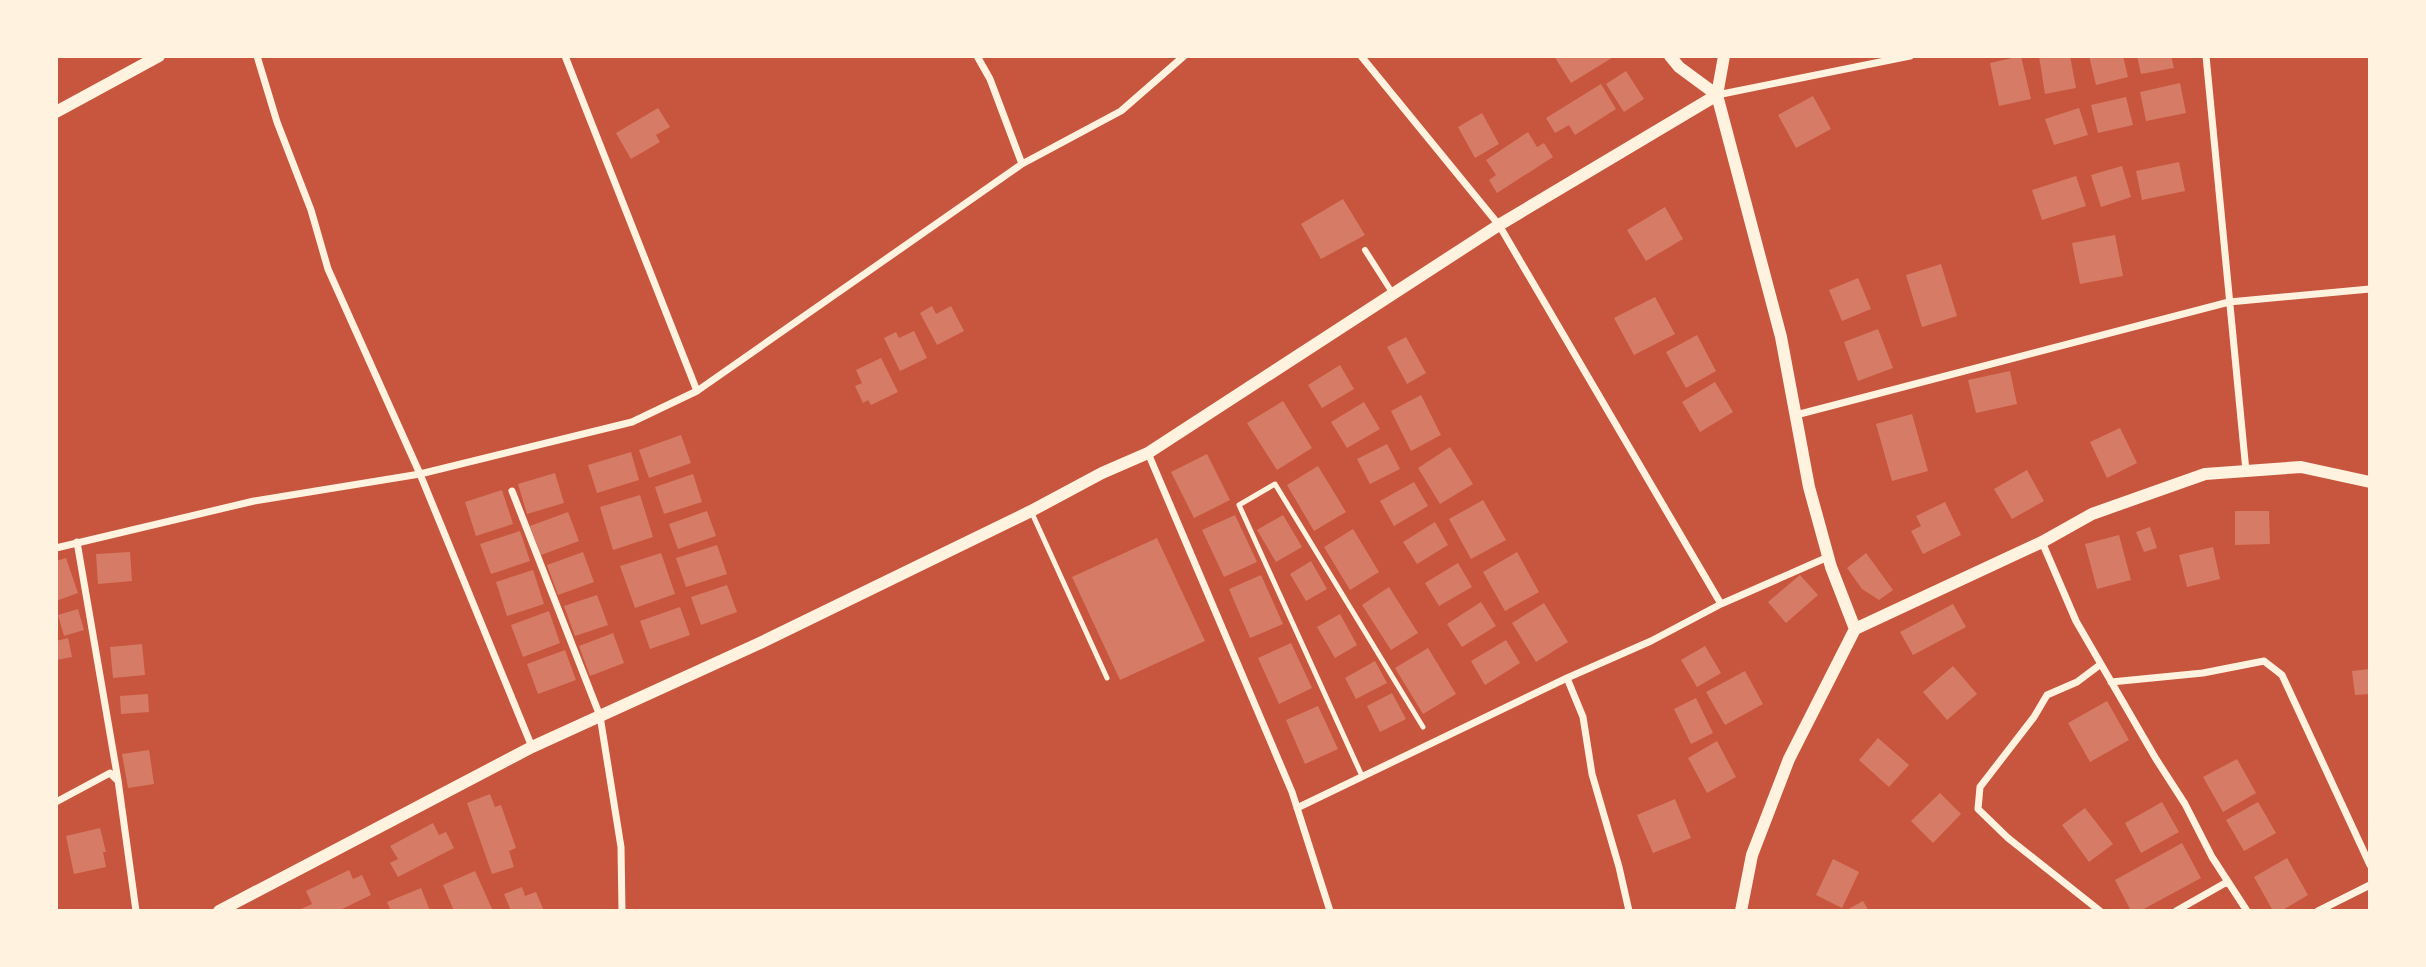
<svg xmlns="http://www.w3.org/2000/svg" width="2426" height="967" font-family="Karla,sans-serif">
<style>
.building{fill:#d67c66}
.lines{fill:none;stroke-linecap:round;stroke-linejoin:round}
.service{stroke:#fff3e0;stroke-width:5}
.pedestrian{stroke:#fff3e0;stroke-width:6}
.minor{stroke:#fff3e0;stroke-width:7}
.tertiary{stroke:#fff3e0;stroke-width:12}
</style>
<rect width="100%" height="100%" fill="#c8553d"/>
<!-- building -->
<path class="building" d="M1554,56H1615L1571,83Z
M2021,56L2031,99L1999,106L1990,63Z
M2039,56H2070L2076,88L2045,94Z
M2089,56H2123L2128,77L2096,85Z
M2137,56H2171L2174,68L2141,74Z
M1626,71L1644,99L1624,112L1606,84Z
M2180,83L2186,113L2146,121L2140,92Z
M1601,84L1616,109L1575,135L1569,125L1555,133L1546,118Z
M1813,96L1831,129L1796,148L1778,115Z
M2126,97L2133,125L2098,133L2091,105Z
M658,108L670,127L656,135L660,142L631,159L616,133Z
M2079,108L2088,135L2054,145L2045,119Z
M1482,113L1499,144L1475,158L1458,127Z
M1528,132L1537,147L1544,143L1553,157L1497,193L1489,180L1496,175L1486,160Z
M2179,162L2185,191L2142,200L2136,171Z
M2122,166L2131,197L2101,207L2091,175Z
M2076,176L2086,206L2042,220L2032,190Z
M1343,199L1365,235L1321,259L1301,224Z
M1665,207L1683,239L1646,261L1627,230Z
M2115,235L2123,276L2080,284L2072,243Z
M1941,264L1957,316L1922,327L1906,275Z
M1858,278L1871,309L1842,321L1829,290Z
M1655,297L1675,334L1634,355L1614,318Z
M932,306L936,314L951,306L964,331L937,345L920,313Z
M1878,329L1893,368L1858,381L1844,342Z
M914,331L927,358L900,371L884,338L896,332L899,338Z
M1697,335L1716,371L1686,388L1666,352Z
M1406,337L1426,373L1407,384L1387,347Z
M881,358L898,392L871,405L868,400L863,403L855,386L862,383L856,370Z
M1340,365L1354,389L1322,408L1308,385Z
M2010,371L2017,404L1976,413L1968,380Z
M1715,382L1733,412L1700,432L1682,402Z
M1421,395L1441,435L1411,451L1391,411Z
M1283,401L1312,448L1277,470L1247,423Z
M1364,402L1380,429L1347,448L1331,422Z
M1912,414L1928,471L1892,481L1876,424Z
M2120,428L2137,463L2107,478L2090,442Z
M681,435L691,463L649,478L639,450Z
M1387,444L1400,469L1370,484L1357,459Z
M1450,447L1473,484L1440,504L1418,468Z
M631,452L639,480L597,493L588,465Z
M1207,454L1230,500L1194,518L1171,472Z
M1318,466L1346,512L1314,531L1287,485Z
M2027,470L2044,501L2012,519L1994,489Z
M555,473L564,503L527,514L518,484Z
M693,474L702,502L664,514L655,487Z
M1414,482L1428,506L1394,526L1380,501Z
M502,490L513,524L476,536L465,502Z
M640,495L653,537L613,550L600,507Z
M1483,500L1506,540L1471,559L1449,519Z
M1945,502L1961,535L1923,554L1911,531L1921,526L1916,516Z
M707,511L716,536L678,549L669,524Z
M2235,511H2269L2270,544L2235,545Z
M568,512L579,541L541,555L530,526Z
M1235,515L1257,562L1224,577L1202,530Z
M1283,515L1302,547L1276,562L1257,530Z
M1435,522L1448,545L1417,564L1403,542Z
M2150,527L2157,548L2144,552L2136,532Z
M1353,529L1379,572L1350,590L1324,547Z
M520,531L530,561L491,574L480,544Z
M2119,535L2131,580L2097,589L2085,544Z
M1157,538L1205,641L1120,680L1072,577Z
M717,545L727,574L686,587L676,558Z
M2213,547L2220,579L2187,587L2179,555Z
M130,552L132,581L98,584L96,554Z
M583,552L594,582L558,595L547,565Z
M1517,552L1539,592L1505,611L1483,572Z
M661,553L675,594L635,608L620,566Z
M1866,553L1893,590L1879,600L1862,589L1847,568Z
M66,558L78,593L56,601V561Z
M1311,561L1327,589L1306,601L1290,574Z
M1458,563L1472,587L1439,606L1425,583Z
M533,570L544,604L507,616L496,582Z
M1261,575L1283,624L1250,638L1229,589Z
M1800,575L1818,595L1786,623L1768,602Z
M727,585L737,612L701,625L691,597Z
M1389,587L1418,633L1391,650L1362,605Z
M597,595L608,625L575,636L564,606Z
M1481,602L1496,626L1462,647L1447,624Z
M1544,603L1568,642L1536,662L1512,623Z
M1953,604L1966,627L1913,655L1900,632Z
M680,607L690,635L650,649L640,621Z
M78,609L84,630L64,636L58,615Z
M549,611L560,643L523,657L511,625Z
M1340,614L1357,645L1335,658L1317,627Z
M613,633L624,663L590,676L579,646Z
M68,638L72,657L56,660V641Z
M1506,640L1520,663L1485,685L1471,661Z
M1291,643L1312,688L1279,704L1258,658Z
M142,644L145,675L113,678L110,647Z
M1705,646L1721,673L1697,687L1681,660Z
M1428,648L1456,694L1423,714L1395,668Z
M565,650L576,680L538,694L527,664Z
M1375,661L1387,683L1356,699L1345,678Z
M1953,666L1977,694L1947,720L1923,692Z
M2370,669V694L2355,695L2352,671Z
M1745,671L1763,704L1725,725L1706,692Z
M1392,693L1406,719L1380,732L1367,706Z
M148,694L149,712L121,714L120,696Z
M1696,698L1713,733L1691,744L1674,709Z
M2107,701L2129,740L2090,762L2068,723Z
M1318,706L1338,749L1305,764L1286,720Z
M1878,738L1909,765L1889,787L1859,760Z
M1717,741L1736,777L1707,793L1688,758Z
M149,750L154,784L128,788L122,754Z
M2237,759L2256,793L2223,812L2203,777Z
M1940,793L1961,814L1933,843L1911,821Z
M490,794L495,807L501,805L516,848L509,851L514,867L492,874L467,803Z
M1675,799L1691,838L1653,853L1637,815Z
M2162,802L2179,832L2141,853L2125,823Z
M2258,802L2276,833L2244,851L2226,820Z
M2085,808L2113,844L2089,862L2062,825Z
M433,823L439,835L446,832L454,848L398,877L390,863L398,859L390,846Z
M100,828L106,852H103L106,867L74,874L66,836Z
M2182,843L2201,878L2140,911H2131L2115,880Z
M2287,858L2308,895L2281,911H2273L2254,877Z
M1833,859L1859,872L1842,908L1816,895Z
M349,870L353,879L362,875L371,895L338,911H303L301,909L312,904L306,891Z
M475,871L493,911H454L443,885Z
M522,887L525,896L536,892L544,911H511L504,894Z
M421,888L430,911H391L387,902Z
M1863,901L1869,911H1845Z"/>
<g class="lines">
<!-- service -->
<path class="service" d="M1031,511L1107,678
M1362,776L1239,505L1275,484L1423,727"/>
<!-- pedestrian -->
<path class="pedestrian" d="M1365,250L1393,294"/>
<!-- minor -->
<path class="minor" d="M257,56L277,122L311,210L328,269L420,474L532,747
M565,56L697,391
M977,56L990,79L1022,164
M1361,56L1499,225L1721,604
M2206,56L2246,471
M1717,95L1910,56
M1796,415L2229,302L2370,289
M1148,453L1292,792L1330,911
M512,491L600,716L621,847L622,911
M77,542L118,780L136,911
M2042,542L2076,621L2156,759L2185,804L2212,857L2247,911
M56,548L254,501L420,474L632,422L697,391L1022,164L1121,111L1184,56
M2111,682L2203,673L2264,661L2282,675L2370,865
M56,802L110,773L117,780
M1297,808L1567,678
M1629,911L1619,867L1592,774L1583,717L1567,678L1651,641L1721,604L1828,557
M2100,911L2008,838L1978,809L1980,787L2034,717L2047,695L2077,682L2101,664
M2176,911L2227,882
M2318,911L2370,885"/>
<!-- tertiary -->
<path class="tertiary" d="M1670,56L1679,67L1717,95
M1724,56L1717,95L1781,337L1809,487L1831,567L1855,629
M56,112L159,56
M1855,629L2042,542L2092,514L2205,474L2301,467L2370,482
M219,911L532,747L760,643L1031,511L1102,473L1148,453L1499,225L1717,95
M1741,911L1752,855L1789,759L1855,629"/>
</g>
<!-- border -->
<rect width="2426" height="967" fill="none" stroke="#fff3e0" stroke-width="116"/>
</svg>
